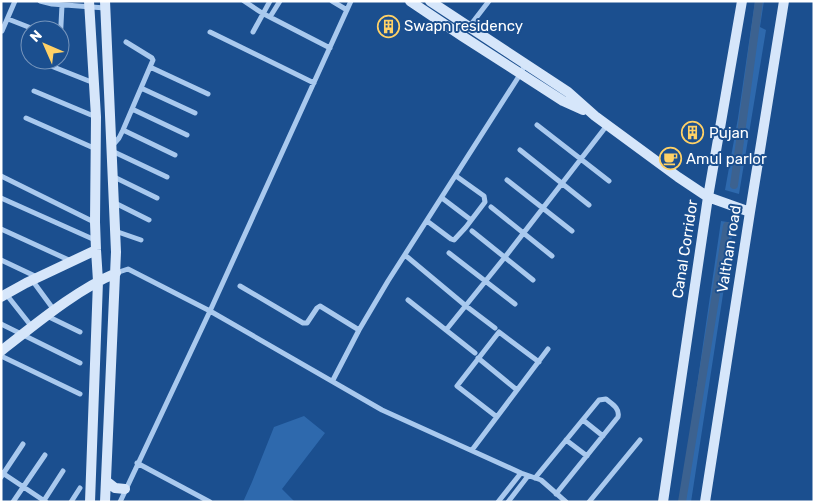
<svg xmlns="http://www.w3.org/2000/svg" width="815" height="503" font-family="Rubik,sans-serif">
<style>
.green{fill:#2e69ad}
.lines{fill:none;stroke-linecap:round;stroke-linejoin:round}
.canal{stroke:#3c6290;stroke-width:8}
.street{stroke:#a9c9ee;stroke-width:5}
.secondary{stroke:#d6e6fa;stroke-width:10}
.labels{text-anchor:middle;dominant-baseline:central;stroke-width:4;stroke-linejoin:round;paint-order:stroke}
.poi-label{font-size:15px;fill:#fff;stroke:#1b4f8f;text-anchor:start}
.street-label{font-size:15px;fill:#fff;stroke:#1b4f8f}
</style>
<rect width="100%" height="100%" fill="#1b4f8f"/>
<!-- green -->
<path class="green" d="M755,1H764L760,27L766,30L739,194L725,190L738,118Z
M721,221L734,223L691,502H680Z
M304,416L325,433L282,489L295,502H243L252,482L274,427Z"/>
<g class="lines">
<!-- canal -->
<path class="canal" d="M734,185L759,1
M682,502L727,226"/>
<!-- street -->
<path class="street" d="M40,1L52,4L105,8
M244,1L262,13L330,48
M332,1L347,10
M270,17L280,1
M8,19L36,30
M469,27L489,1
M2,31L15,1
M210,32L314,83
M253,32L270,1
M60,44L62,5
M46,64L94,83
M150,67L208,94
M141,88L195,113
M34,91L96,117
M132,109L187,135
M26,118L96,149
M537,125L609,181
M123,130L175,155
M112,146L119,138L123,130L153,60L152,58L126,42
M520,150L589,205
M112,151L167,177
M1,176L94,222
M112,176L157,198
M507,180L572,231
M1,198L95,240
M442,198L471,220
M113,202L149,220
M491,207L552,256
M427,221L451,239L454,240L466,227L485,202L484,196L456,176
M1,229L71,261
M115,231L141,240
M472,231L533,280
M449,253L515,304
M405,255L466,306L495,328
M1,260L37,277
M116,273L128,269L210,311L382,410L521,473L541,480L566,502
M32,280L54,310
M240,286L303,323H307L317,308L320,306L359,330
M6,294L32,327
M408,300L475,353
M47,316L80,332
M1,324L80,363
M446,330L505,257L608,124
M1,356L80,394
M478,358L517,390
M333,380L359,330L388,281L521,73L525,64
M497,417L457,386L499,332L539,362
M583,420L603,436
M566,440L587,456
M472,450L548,349
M137,463L210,502
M1,472L46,502
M1,477L23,444
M535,478L599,400L606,399C612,404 620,408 618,417L556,494
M13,502L45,455
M43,502L63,471
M71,502L80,488
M120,502L210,311L351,1
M498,502L521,473
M508,502L528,476
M589,502L640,440"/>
<!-- secondary -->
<path class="secondary" d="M89,1L96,117L95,222L96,250L98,281L90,502
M410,1L462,36L563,101L583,110
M430,1L568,92L595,116L678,177L708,197L750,212
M1,297L26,283L96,250
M1,351C36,324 76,290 116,273
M106,481L115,488L125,489
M105,502L116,252L105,1
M663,502L708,197L742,1
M705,502L750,212L784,1"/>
</g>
<!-- icons -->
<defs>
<symbol id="building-ring" viewBox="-11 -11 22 22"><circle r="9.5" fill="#1b4f8f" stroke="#ffd166" stroke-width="1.5"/><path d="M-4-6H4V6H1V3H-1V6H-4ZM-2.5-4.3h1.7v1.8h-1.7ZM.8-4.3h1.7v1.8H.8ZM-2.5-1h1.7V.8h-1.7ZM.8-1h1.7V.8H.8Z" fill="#ffd166"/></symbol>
<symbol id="cafe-ring" viewBox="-11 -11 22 22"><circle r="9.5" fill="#1b4f8f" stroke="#ffd166" stroke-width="1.5"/><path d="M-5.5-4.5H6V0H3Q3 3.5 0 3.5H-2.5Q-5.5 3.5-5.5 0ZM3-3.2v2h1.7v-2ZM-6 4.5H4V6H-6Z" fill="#ffd166"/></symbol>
</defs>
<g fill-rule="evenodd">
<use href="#building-ring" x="376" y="14" width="25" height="25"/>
<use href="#building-ring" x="680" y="120" width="25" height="25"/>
<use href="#cafe-ring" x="658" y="146" width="25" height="25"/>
</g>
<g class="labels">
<!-- poi labels -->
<g class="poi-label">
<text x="404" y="26">Swapn residency</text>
<text x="709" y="133">Pujan</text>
<text x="686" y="159">Amul parlor</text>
</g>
<!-- street labels -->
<g class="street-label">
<text transform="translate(685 249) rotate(-81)">Canal Corridor</text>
<text transform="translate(729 249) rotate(-81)">Valthan road</text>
</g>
</g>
<!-- border -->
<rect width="815" height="503" fill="none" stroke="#ffffff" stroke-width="5"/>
<!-- north arrow -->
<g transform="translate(45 45) rotate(315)"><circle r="24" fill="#1b4f8f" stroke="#7695bc"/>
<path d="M0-4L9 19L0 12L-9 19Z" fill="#ffd166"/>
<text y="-8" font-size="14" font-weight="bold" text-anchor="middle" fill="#ffffff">N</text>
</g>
</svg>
